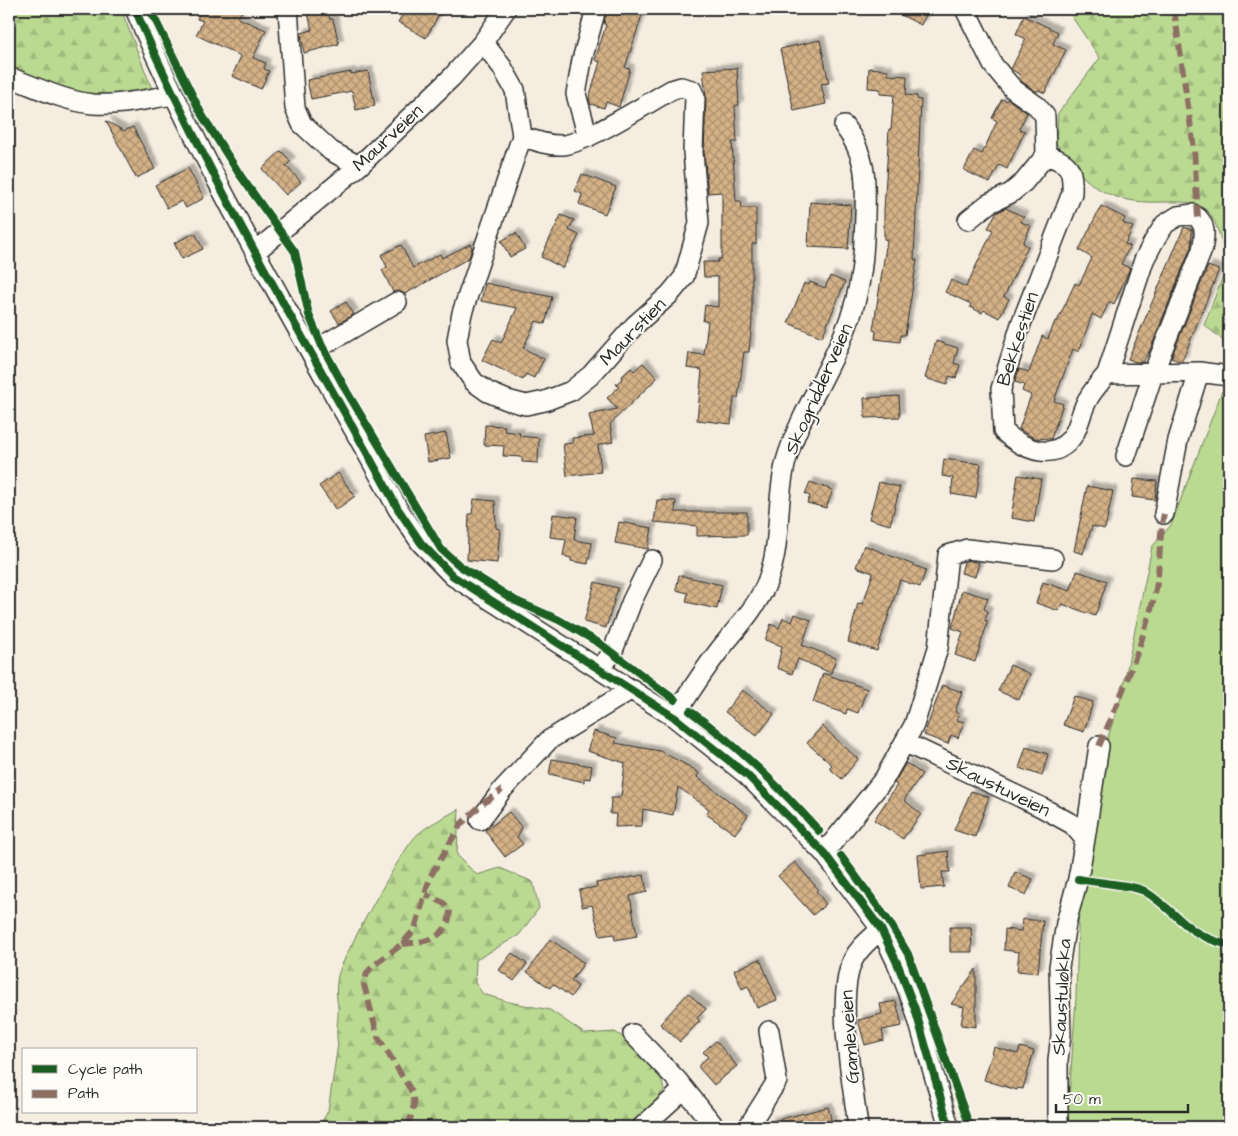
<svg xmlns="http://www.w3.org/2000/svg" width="1238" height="1136" font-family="'Architects Daughter',sans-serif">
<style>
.green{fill:#bad991;stroke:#72825e}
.forest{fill:url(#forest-firs);stroke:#72825e}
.building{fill:url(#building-cross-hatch);stroke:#2b2b2b;filter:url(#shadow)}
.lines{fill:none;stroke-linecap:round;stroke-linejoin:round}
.minor-casing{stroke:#2b2b2b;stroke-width:22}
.minor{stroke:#fdfcf7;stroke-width:19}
.quiet{stroke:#8d6e63;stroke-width:6;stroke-dasharray:12 6;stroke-linecap:butt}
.cycleway-casing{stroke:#fdfcf7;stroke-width:11}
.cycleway{stroke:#1b5e20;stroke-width:8}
.labels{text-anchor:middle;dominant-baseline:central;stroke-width:4;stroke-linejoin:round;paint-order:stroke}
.street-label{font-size:19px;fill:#2b2b2b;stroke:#fdfcf7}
</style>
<defs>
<pattern id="forest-firs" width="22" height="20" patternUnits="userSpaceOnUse" patternTransform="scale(1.25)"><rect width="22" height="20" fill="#bad991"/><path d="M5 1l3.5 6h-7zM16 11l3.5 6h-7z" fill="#a0ba7d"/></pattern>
<pattern id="building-cross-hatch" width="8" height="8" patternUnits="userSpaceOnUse" patternTransform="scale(1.25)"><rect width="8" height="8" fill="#d4b186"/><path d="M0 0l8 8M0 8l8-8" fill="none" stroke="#ac906e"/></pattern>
<filter id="shadow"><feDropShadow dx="4.5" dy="-4.5" stdDeviation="1" flood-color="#0004"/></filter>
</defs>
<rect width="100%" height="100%" fill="#f5ede0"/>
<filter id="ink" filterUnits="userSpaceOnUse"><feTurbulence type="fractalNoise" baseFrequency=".02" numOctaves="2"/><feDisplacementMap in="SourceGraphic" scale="10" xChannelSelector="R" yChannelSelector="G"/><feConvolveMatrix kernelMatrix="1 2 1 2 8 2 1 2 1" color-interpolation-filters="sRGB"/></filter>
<g filter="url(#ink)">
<!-- green -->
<path class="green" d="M1222,391L1229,394V1127H1067L1076,998L1081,822L1122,693L1152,547L1171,525Z"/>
<!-- forest -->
<path class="forest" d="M9,9H121L152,89L116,99L79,96L9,70Z
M1074,9H1229V352L1221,338L1204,325L1228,263C1224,251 1217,221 1209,213C1196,200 1180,202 1163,202C1108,204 1086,187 1056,143L1058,113L1100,58L1072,17Z
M459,809L457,855L477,875L500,868L533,882L539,908L519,935L476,960L475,983L483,994L509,1002L550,1010L585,1034L615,1032L640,1048L659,1070L664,1090L635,1127H319L328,1111L338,1044C335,1031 339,1019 338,1006C336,996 336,986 338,976C341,959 404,846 417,835C429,824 445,817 459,809Z"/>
<!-- building -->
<path class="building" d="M202,9H243L238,18L266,30L253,58L266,63L264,69L269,71L261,89L232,76L241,56L196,35L203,21L197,19Z
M307,9H327L330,19H333L339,44L304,53L301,33L312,30Z
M406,9H442L426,38L398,22Z
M607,9H644L625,68L630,69L619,107L606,102L604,108L590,104L589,98L600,62L595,60L606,25L604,24Z
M889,9H929L921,25Z
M1024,16L1058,32L1053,44L1066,50L1045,93L1038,90L1037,92L1021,81L1019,78L1020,75L1011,69L1026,39L1016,34Z
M820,40L829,83L821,84L826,104L794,111L780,49Z
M737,68L739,105L735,106L737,142H732L736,201H741L742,208H756V244H752V321L749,352H744L738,398H734L731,424L697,420L702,370L687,368L689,353L704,355L708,321H703L705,305L718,307V277H704L703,262H718V259H721L722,250V192L708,193L704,152L706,97L703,70Z
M869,68L888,70V75L907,76L906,95L917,96V99L921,100L914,260H917L905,335H901L900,342L875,339L876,331L873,330L887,240L884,239V210L889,129H891L894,95L880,94V89L868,88Z
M368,71L375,106L356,110L352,91L311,99L307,80L351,72V74Z
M1002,99L1007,101L1008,99L1027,113L1019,129L1025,131L1007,169L999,165L990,183L964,170L974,150L982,154L997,121L992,118Z
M106,121L124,131L133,127L155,169L136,178Z
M281,151L291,161L286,166L301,182L286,195L262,169Z
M188,168L204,198L186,208L182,201L167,208L155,185Z
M582,174L616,187L605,214L579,204L582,194L575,191Z
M810,202L851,205L848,249L808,247Z
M1101,206L1125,218L1123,223L1133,227L1125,244L1130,246L1121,264L1130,268L1114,304L1109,302L1101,319L1092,314L1079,352L1073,349L1054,401L1063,404L1051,439L1034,438L1019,429L1031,395L1022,391L1024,385L1015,382L1019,369L1029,372L1042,336L1048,339L1055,321L1057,322L1075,283L1079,285L1092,258L1079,250Z
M1006,208L1024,217L1021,222L1031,226L1023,243L1028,246L1004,297L1009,299L999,318L984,310L982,313L970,307L971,304L945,292L951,280L966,287L993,230L988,228L996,213Z
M561,215L574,220L569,230L579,235L563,268L541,257Z
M1184,227L1192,230L1191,247L1150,350L1143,362H1136L1128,359Z
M195,233L203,249L182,259L174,243Z
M516,233L525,249L510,257L501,241Z
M470,244L472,248L469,258L405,294L397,291L393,292L382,270L387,267L381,255L401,245L413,268L440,254L442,258Z
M1208,266L1219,270L1182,361H1179L1171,358Z
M830,276L845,282L822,337L788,323L804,283L809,285L810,282L825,288Z
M485,283L552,297L545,324L536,321L523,348L544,359L534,378L526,374L523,380L482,360L493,339L501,343L517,308L481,301Z
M346,302L354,314L339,323L331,311Z
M936,341L958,348L954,363L960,365L956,378L949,376L947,385L925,378Z
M643,363L657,378L610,424L613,442L598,445L601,472L567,476L563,444L573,443L572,438L594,436L589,415L617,409L607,398L619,387L616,384L622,379L621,377L631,368L634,371Z
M899,396L900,417L865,418L864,398Z
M485,425L505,426L504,431L520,433L519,436L539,438L538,463L522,462V457L503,456L504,446L484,445Z
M446,433L451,458L428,462L424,437Z
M944,459L981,464L976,498L951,494L953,478L942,476Z
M338,473L355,496L336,510L319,486Z
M1018,475L1041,479L1034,522L1011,518Z
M1134,479L1157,481L1155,500L1132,497Z
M810,482L833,490L826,508L807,503L810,496L805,494Z
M879,482L900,487L890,525L869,519Z
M1087,486L1113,491L1105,529L1092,526L1083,554L1074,551Z
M474,499L495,501L496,528L500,529L497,563L467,560L469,514H472Z
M657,500L676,501L675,512H747V535L697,536V526L654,522Z
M553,514L577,517L574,540L592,543L588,564L571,561V558L563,556L566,539L550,537Z
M619,522L652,528L648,549L615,543Z
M864,545L926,570L920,587L900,580L877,651L848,642L858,603L863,604L873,573L856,567Z
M968,560L979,563L975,577L961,573L964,562Z
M1077,571L1107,581L1095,616L1062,604L1059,611L1036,603L1043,582L1070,591Z
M679,575L722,585L717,609L686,602L688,593L676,590Z
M595,582L618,588L606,628L584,622Z
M962,590L988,598L984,609L988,611L985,621H988L975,662L955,655L963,632L952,628Z
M795,614L811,620L802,645L836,658L831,673L798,659L792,674L777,668L782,646L765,640L771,624L779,628L783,618L792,622Z
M1010,665L1030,674L1019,700L998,691Z
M823,673L867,689L858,713L847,709L846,714L813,702Z
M942,685L962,692L955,712L959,714L957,720L964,722L958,738L951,735L948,744L924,735Z
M742,690L774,714L757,736L725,712Z
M1074,696L1093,702L1084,732L1063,725Z
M822,726L858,759L842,779L829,768L832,765L807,743Z
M594,731L617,738L615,743L660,751L692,768L699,773L697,777L748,815L735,834L706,814L709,809L678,787L673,815L643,809L642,826L615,827L616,814H610L611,798H619L621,796L625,763L587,751Z
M1026,747L1048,754L1042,776L1019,768Z
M552,759L592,766L590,779L584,778V782L549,774Z
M906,763L922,774L904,800L921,814L903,839L874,820L897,785L894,783Z
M971,791L989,797L975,837L954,830Z
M509,812L522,828L517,837L523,844L505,857L485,831Z
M948,851L950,872H942L944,887L921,889L918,855Z
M795,862L818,889L816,891L826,904L813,915L778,876Z
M1015,872L1033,879L1026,895L1009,888Z
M644,875L647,892L630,896L637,936L615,940L614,934L600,936L592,905L582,907L579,890L597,887L596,883Z
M1022,919L1043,921L1038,973L1017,971L1019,952L1004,950L1005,929L1021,931Z
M950,927H971L972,952H950Z
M550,939L584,963L571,981L578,986L571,997L553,984L550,988L527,972Z
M512,953L527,964L514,981L499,970Z
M760,959L777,1000L757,1008L748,986L742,989L734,970Z
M976,969V1027L961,1025L964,1007L951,1004Z
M688,993L706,1009L697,1018L700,1021L680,1042L660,1024Z
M896,1001L902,1026L882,1030L884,1040L865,1045L858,1020L882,1014L880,1004Z
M716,1041L737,1066L714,1085L699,1068V1065L708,1057L703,1052Z
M994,1047L1018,1054L1020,1047L1034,1051L1023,1089L1018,1088L1017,1090L984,1080Z
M828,1107L833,1127H770L769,1122Z"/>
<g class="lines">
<defs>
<path id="minor" d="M135,9C209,182 308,344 398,509L421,543L453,576L674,717L747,775L824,853L881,929L898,965L915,1009L949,1127
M288,9L295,108L302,124L331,151L359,166
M965,9L993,65L1013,89L1037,106L1045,116L1046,155
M483,42L502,67L515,90L522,136L462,313L457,340L461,363L474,382L488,392L507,400L526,405L545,401L571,391L591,375L635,325L670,294L684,277L699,223L693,152L695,97L692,90L681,87L671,90C648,103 586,143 563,145C549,146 535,141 522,136
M9,77C36,87 64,101 93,104C119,106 147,99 173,95
M588,137L576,94L582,60L596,9
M968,220L988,204L1011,193L1024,182L1046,155C1069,163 1073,167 1072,193L1021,324L1001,389L1003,431C1025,451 1057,464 1075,432C1080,422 1082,409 1088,399C1093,390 1100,382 1107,374L1199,372L1229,376
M255,252L359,166L452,77L483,42L506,9
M322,346L397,302
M1107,374L1144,260L1154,241L1165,224L1178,216L1193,214C1207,223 1205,235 1202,250L1154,371L1126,456
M1164,514L1178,440L1199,372
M600,669L612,653L632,601L652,560
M674,717C689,693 704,670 721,648C737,628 754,610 765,587C783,547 775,502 786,461C800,413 830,372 847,326C862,290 864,253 865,215C866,179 867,156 844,126
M906,743L1041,807L1072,824L1085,839
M480,820L502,790L549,740L632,689
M824,853L884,779L914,725L938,648L948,555L967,549L1053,559
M633,1034L677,1080L715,1127
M642,1127L684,1089
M748,1127L777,1081L769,1031
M858,1127C853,1084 835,998 853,960C859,947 871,939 881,929
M1058,1127V1060L1061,1035L1059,967L1066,923L1078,879L1085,839L1099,746"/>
</defs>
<!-- minor casing -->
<use href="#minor" class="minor-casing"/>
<!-- minor -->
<use href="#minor" class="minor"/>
<!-- quiet -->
<path class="quiet" d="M1174,9L1194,149L1198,218
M1099,746C1120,699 1141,648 1154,598C1161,571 1158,541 1164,514
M402,944C426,942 450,939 450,909L442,902L426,895
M408,1127L414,1105L412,1092L378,1037L364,985L367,973L373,966L402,944L415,929L430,877L461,824L481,805L502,790"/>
<defs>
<path id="cycleway" d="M135,9C209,182 308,344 398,509L421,543L453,576L674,717L747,775L824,853L881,929L898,965L915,1009L949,1127
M150,9L202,115L240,175L295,252L309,315L322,346L347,392L441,549L460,566L516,601L559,620L599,643L675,700
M690,711C738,746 779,786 819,831
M841,856L890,923L908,954L970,1127
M1078,879C1092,882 1136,885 1146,892C1180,914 1185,935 1229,945"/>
</defs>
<!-- cycleway casing -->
<use href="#cycleway" class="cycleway-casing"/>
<!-- cycleway -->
<use href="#cycleway" class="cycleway"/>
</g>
</g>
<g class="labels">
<!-- street labels -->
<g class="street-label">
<text transform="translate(388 138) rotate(-43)">Maurveien</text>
<text transform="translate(633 332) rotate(-46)">Maurstien</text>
<text transform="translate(1018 339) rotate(-72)">Bekkestien</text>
<text transform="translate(819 389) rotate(-66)">Skogridderveien</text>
<text transform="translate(998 787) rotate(26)">Skaustuveien</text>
<text transform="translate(1062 997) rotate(-87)">Skaustuløkka</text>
<text transform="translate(850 1037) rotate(-94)">Gamleveien</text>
</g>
</g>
<!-- margin -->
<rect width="1238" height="1136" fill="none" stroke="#fdfcf7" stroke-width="30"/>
<rect x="15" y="15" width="1208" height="1106" fill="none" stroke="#2b2b2b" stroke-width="2" filter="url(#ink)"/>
<!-- legend -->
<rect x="22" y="1048" width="175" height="65" fill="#fdfcf7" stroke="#a9a8a5"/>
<rect x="32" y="1065" width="25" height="8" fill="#1b5e20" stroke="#a9a8a5"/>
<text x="68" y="1074" font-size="15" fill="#2b2b2b">Cycle path</text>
<rect x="32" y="1090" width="25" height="8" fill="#8d6e63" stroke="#a9a8a5"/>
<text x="68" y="1098" font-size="15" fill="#2b2b2b">Path</text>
<!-- scale -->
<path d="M1056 1104v8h132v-8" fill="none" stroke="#2b2b2b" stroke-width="2.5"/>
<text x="1063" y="1104" font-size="15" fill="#2b2b2b" stroke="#fdfcf7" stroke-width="4" paint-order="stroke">50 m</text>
</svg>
